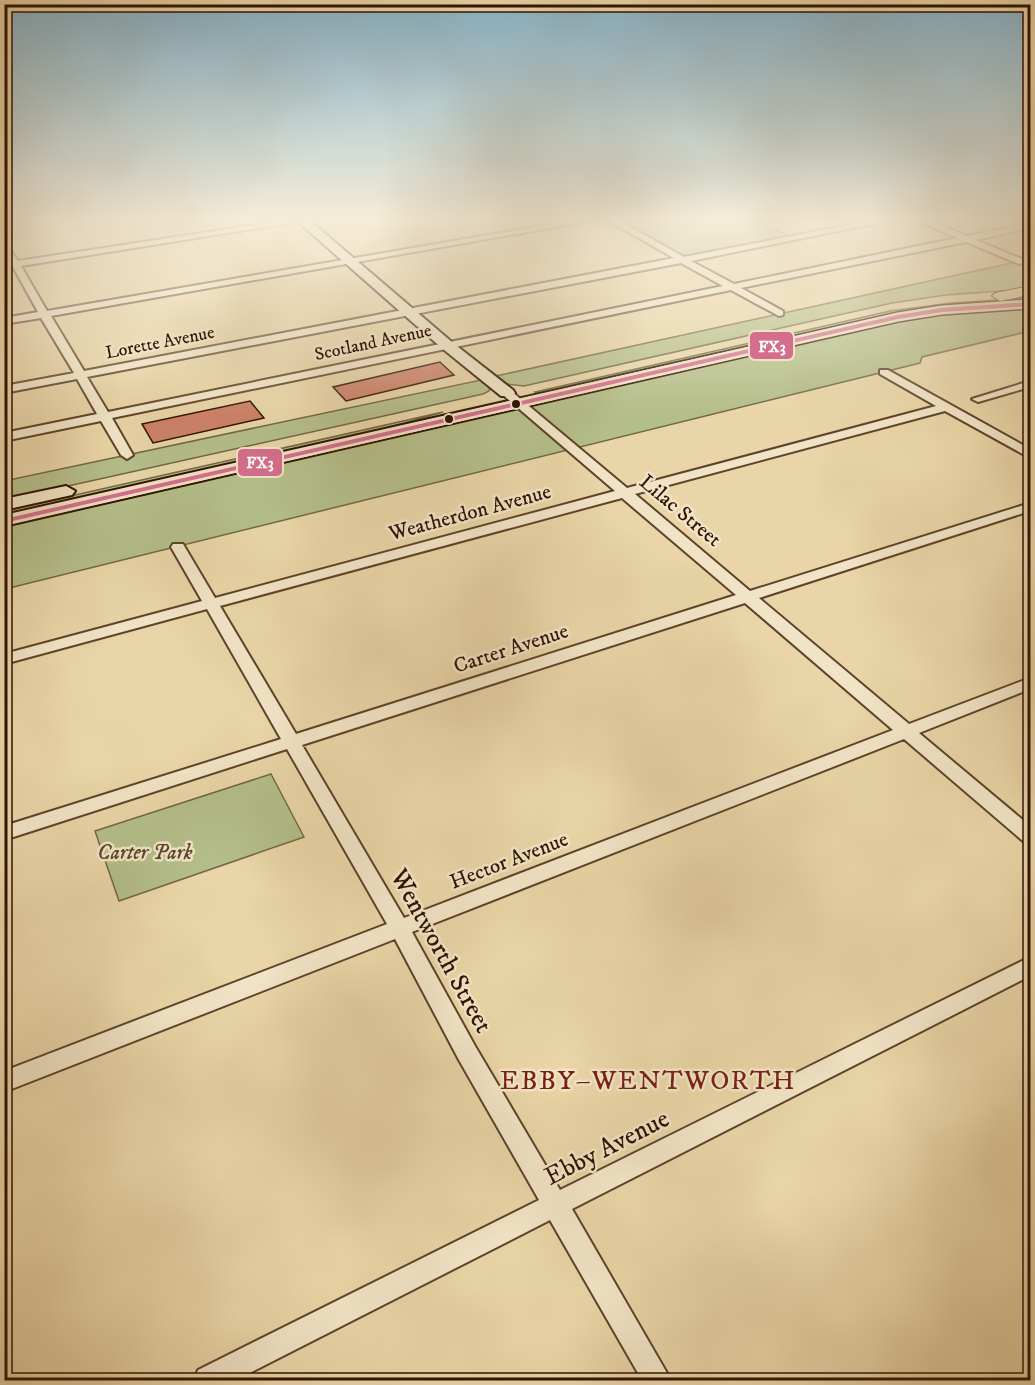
<svg xmlns="http://www.w3.org/2000/svg" width="1035" height="1385" font-family="'IM FELL DW Pica',serif">
<style>
.green{fill:#b4be89;stroke:#726845;stroke-width:1.5}
.building{fill:#cd826a;stroke:#301201;stroke-width:1.5}
.lines{fill:none;stroke-linecap:round;stroke-linejoin:round}
.street-casing{stroke:#5e432a;stroke-width:4}
.secondary-casing{stroke:#301201;stroke-width:4}
.primary-casing{stroke:#301201;stroke-width:2}
.street{fill:#f1e4c6;fill-rule:evenodd}
.secondary{fill:#f1e4c6;fill-rule:evenodd}
.primary{fill:#e9d5a7;fill-rule:evenodd}
.bus-1-casing{stroke:#f1e4c6;stroke-width:5}
.bus-1{fill:#d56e8d;fill-rule:evenodd}
.bus-dot{fill:#301201;stroke:#f1e4c6;stroke-width:2}
.labels{text-anchor:middle;dominant-baseline:central;stroke-width:5;stroke-linejoin:round;paint-order:stroke}
.far-street-label{font-size:18px;fill:#301201;stroke:#f1e4c6}
.street-label{font-size:21px;fill:#301201;stroke:#f1e4c6}
.park-label{font-size:21px;font-style:italic;fill:#58462a;stroke:#f1e4c6}
.near-street-label{font-size:26px;fill:#301201;stroke:#f1e4c6}
.near-neighbourhood-label{font-size:27px;letter-spacing:1.5px;fill:#7a1f14;stroke:#f1e4c6}
.line-badge{stroke:#f1e4c6;stroke-width:2}
.badge-label{font-size:16px;text-anchor:middle;font-weight:bold;fill:#fff}
</style>
<rect width="100%" height="100%" fill="#e9d5a7"/>
<filter id="stains"><feTurbulence type="fractalNoise" baseFrequency=".00333" numOctaves="4"/><feColorMatrix values="0 0 0 0 .2 0 0 0 0 .09 0 0 0 0 .02 0 0 0 .5 -.17"/></filter>
<radialGradient id="worn" r=".72"><stop offset=".6" stop-color="#630" stop-opacity="0"/><stop offset="1" stop-color="#630" stop-opacity=".3"/></radialGradient>
<!-- green -->
<path class="green" d="M617,220H755L790,236L684,257Z
M1030,259V289L946,295L892,303L524,386L506,384L496,376Z
M1030,298V301L973,304L539,394L535,392L890,311L951,303Z
M1030,307V331L922,357L920,363L5,589L4,527L889,323L966,311Z
M481,380L490,387L489,391L483,394L5,500L4,481Z
M443,412L363,435L5,516L4,511Z
M271,774L304,837L119,901L95,831Z"/>
<!-- building -->
<path class="building" d="M440,362L454,375L346,401L333,387Z
M250,401L264,418L153,443L142,424Z"/>
<g class="lines">
<defs>
<path id="street" d="M287,220H309L21,266L47,311L575,220H595L51,316L84,371L674,258L607,220H618L684,257L874,220H892L691,261L734,284L957,238L917,220H929L967,236L1030,223V228L976,240L1022,259V263L1019,264L966,242L741,288L783,311V315L779,316L731,290L112,418L133,455L127,459L121,455L101,421L4,441V433L97,414L77,379L4,393V386L74,373L41,318L4,324V318L38,312L13,267L4,269V263L10,262L4,254V242L18,261ZM681,263L723,286L108,412L87,377Z
M880,370H888L1030,449V458L945,411L635,494L750,591L1030,503V511L759,598L909,724L1030,678V689L919,733L1030,826V843L1023,841L904,739L412,932L475,1046L560,1190L1030,957V976L572,1209L671,1380H642L550,1220L236,1380H194L198,1370L539,1200L459,1060L395,939L4,1092V1071L387,924L287,749L4,840V826L281,739L207,609L4,664V654L202,601L171,547L173,544H183L215,598L615,491L503,395V391H511L627,488L936,406L880,374ZM622,498L736,595L296,734L220,606ZM745,603L893,730L404,918L302,745Z
M1030,381V387L978,402L972,399Z"/>
<path id="secondary" d="M296,220H309L453,343L513,390L515,393L513,396H501L443,349Z
M1030,300V308L942,314L898,321L4,526V515L898,313L942,306Z
M66,486L75,491L72,495L4,510V499Z"/>
<path id="primary" d="M1030,286V295L1000,301L992,296L995,293Z"/>
</defs>
<!-- street casing -->
<use href="#street" class="street-casing"/>
<!-- secondary casing -->
<use href="#secondary" class="secondary-casing"/>
<!-- primary casing -->
<use href="#primary" class="primary-casing"/>
<!-- street -->
<use href="#street" class="street"/>
<!-- secondary -->
<use href="#secondary" class="secondary"/>
<!-- primary -->
<use href="#primary" class="primary"/>
<defs>
<path id="bus-1" d="M1030,302V306L942,312L898,319L4,523V519L898,315L942,308Z"/>
</defs>
<!-- bus-1 casing -->
<use href="#bus-1" class="bus-1-casing"/>
<!-- bus-1 -->
<use href="#bus-1" class="bus-1"/>
</g>
<!-- sky -->
<linearGradient id="sky" x2="0" y2="1"><stop stop-color="#88b6cd"/><stop offset="0.53" stop-color="#f5ecd7"/><stop offset="1" stop-color="#f5ecd7" stop-opacity="0"/></linearGradient>
<rect width="1035" height="414" fill="url(#sky)"/>
<!-- markers -->
<g class="bus-dot">
<circle cx="516" cy="404" r="5"/>
<circle cx="449" cy="419" r="5"/>
</g>
<g class="labels">
<!-- far-street labels -->
<g class="far-street-label">
<text transform="translate(160 343) rotate(-11)">Lorette Avenue</text>
<text transform="translate(373 343) rotate(-12)">Scotland Avenue</text>
</g>
<!-- street labels -->
<g class="street-label">
<text transform="translate(680 511) rotate(40)">Lilac Street</text>
<text transform="translate(470 513) rotate(-15)">Weatherdon Avenue</text>
<text transform="translate(511 649) rotate(-18)">Carter Avenue</text>
<text transform="translate(509 861) rotate(-21)">Hector Avenue</text>
</g>
<!-- park labels -->
<g class="park-label">
<text x="145" y="853">Carter Park</text>
</g>
<!-- near-street labels -->
<g class="near-street-label">
<text transform="translate(441 951) rotate(61)">Wentworth Street</text>
<text transform="translate(607 1148) rotate(-27)">Ebby Avenue</text>
</g>
<!-- near-neighbourhood labels -->
<g class="near-neighbourhood-label">
<text x="648" y="1081">EBBY–WENTWORTH</text>
</g>
</g>
<g class="line-badge">
<rect x="749" y="331" width="45" height="29" rx="6" fill="#d56e8d"/>
<rect x="237" y="448" width="46" height="29" rx="6" fill="#d56e8d"/>
</g>
<g class="badge-label">
<text x="772" y="352">FX3</text>
<text x="260" y="468">FX3</text>
</g>
<!-- margin -->
<rect width="1035" height="1385" fill="none" stroke="#e9d5a7" stroke-width="24"/>
<rect x="6" y="6" width="1023" height="1373" fill="none" stroke="#301201" stroke-width="3"/>
<rect x="12" y="12" width="1011" height="1361" fill="none" stroke="#301201" stroke-width="1.5"/>
<rect width="100%" height="100%" filter="url(#stains)"/>
<rect width="100%" height="100%" fill="url(#worn)"/>
</svg>
